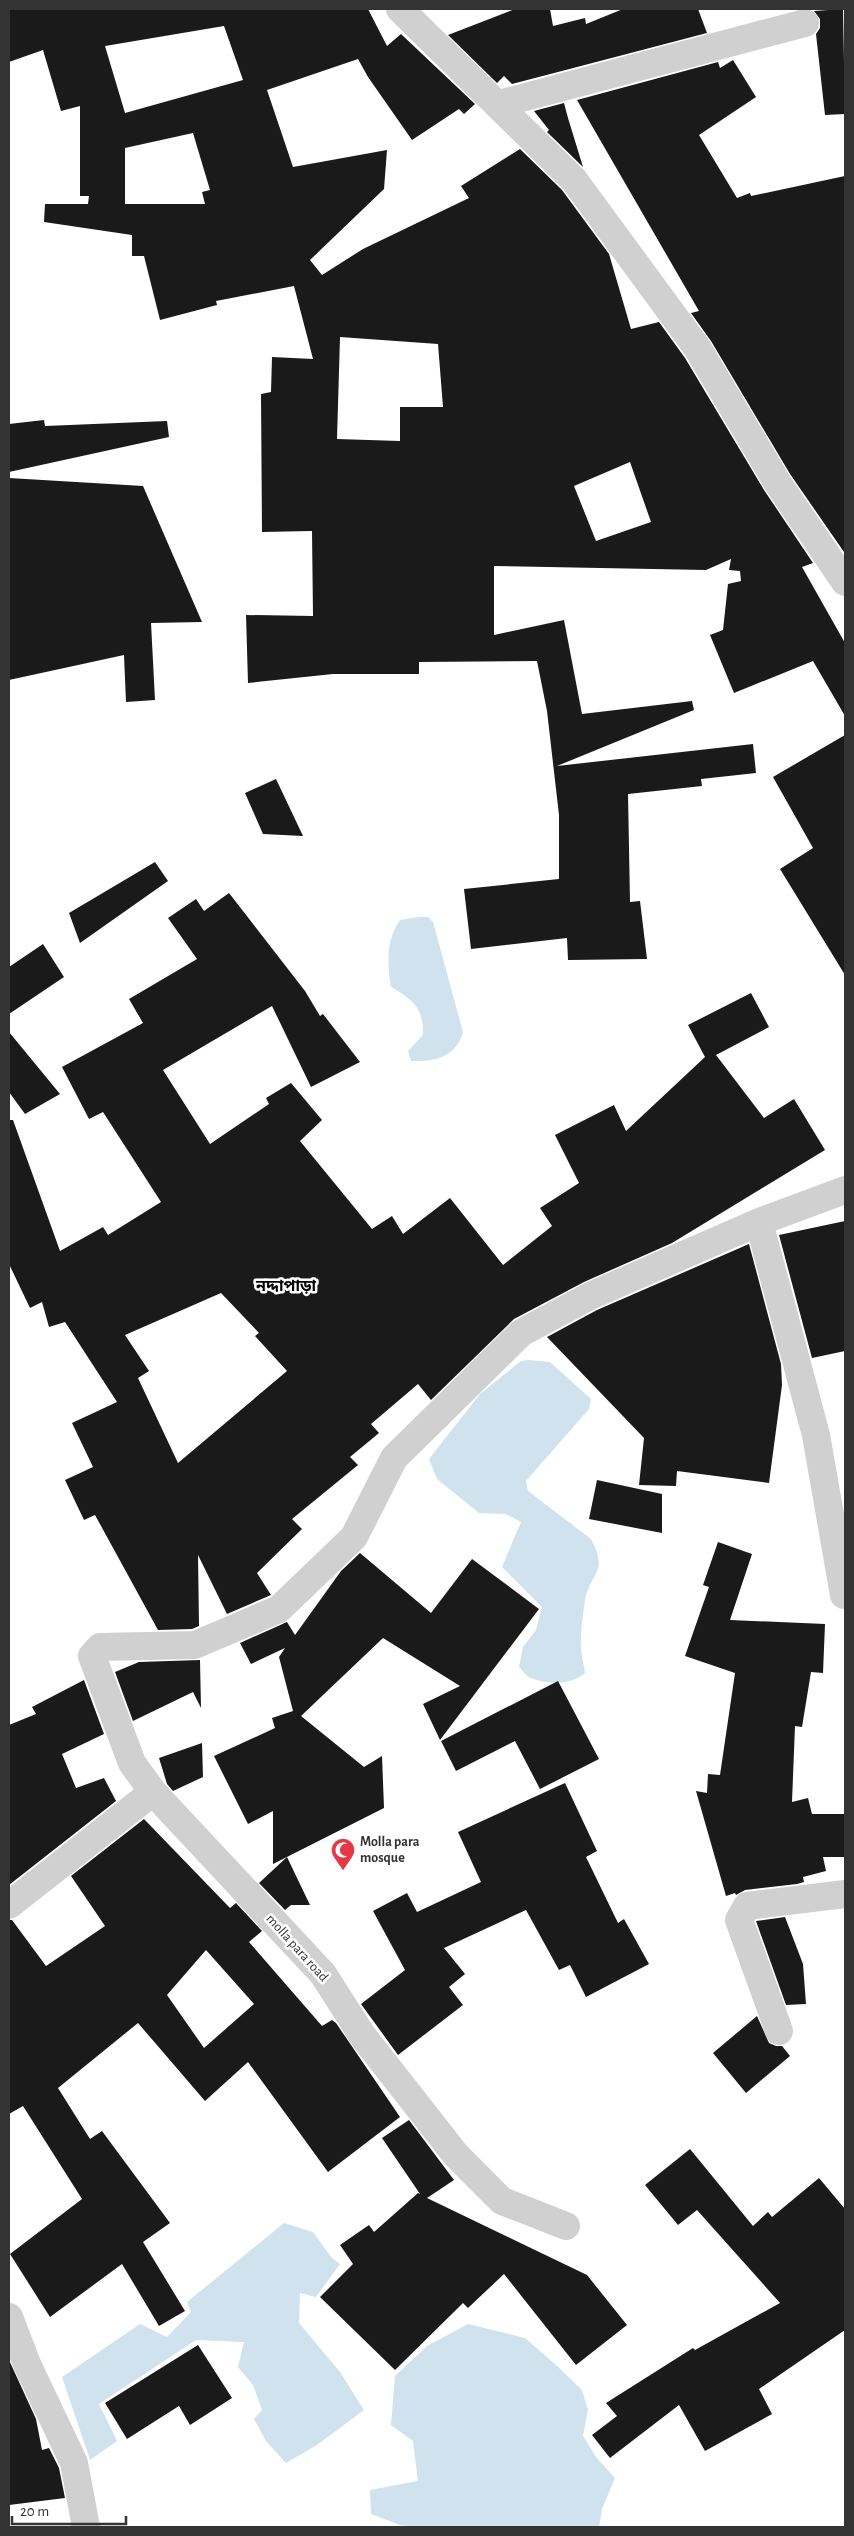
<svg xmlns="http://www.w3.org/2000/svg" width="854" height="2536" font-family="'Alegreya Sans','Noto Sans Bengali',sans-serif">
<style>
.water{fill:#cfe2ee}
.building{fill:#1a1a1a;fill-rule:evenodd}
.lines{fill:none;stroke-linecap:round;stroke-linejoin:round}
.street{stroke:#d0d0d0;stroke-width:28}
.labels{text-anchor:middle;dominant-baseline:central;stroke-width:5;stroke-linejoin:round;paint-order:stroke}
.poi-label{font-size:14px;font-weight:bold;fill:#333;stroke:#fff;text-anchor:start}
.street-label{font-size:14px;fill:#333;stroke:#fff}
.quarter-label{font-size:16px;font-weight:bold;fill:#000;stroke:#fff}
</style>
<rect width="100%" height="100%" fill="#fff"/>
<!-- water -->
<path class="water" d="M419,917H428L433,922L463,1032C456,1057 435,1062 411,1061L408,1051L423,1035C424,1008 412,999 391,987C387,963 386,940 400,920Z
M529,1360L550,1362L591,1399L589,1409L526,1481L528,1491L591,1539C609,1573 591,1571 585,1600C583,1615 580,1635 581,1650C582,1658 584,1665 585,1673C572,1685 547,1685 531,1678C527,1677 523,1671 519,1667L523,1647L536,1630L542,1607L502,1567L521,1522L506,1514L479,1513L437,1479L429,1459L480,1394L521,1361Z
M284,2223L313,2232L332,2258L340,2264L316,2297L300,2293L299,2323L340,2372L364,2410L317,2445L286,2463L266,2441L254,2419L262,2410L253,2385L238,2367L244,2342L196,2340L99,2404L117,2441L90,2460L62,2377L140,2324L167,2337L191,2312L187,2302Z
M468,2324L525,2338L556,2365L582,2390L588,2410L583,2436L596,2457L615,2478L602,2509L599,2527H420L400,2525L371,2514L370,2490L418,2481L413,2441L391,2425L395,2376L427,2346Z"/>
<!-- building -->
<path class="building" d="M9,9H368L387,46L401,34L475,104L464,114L459,109L412,140L368,77L358,59L267,90L293,167L387,150L384,189L310,260L322,275L363,249L469,198L461,186L520,149L562,190L609,254L631,329L659,322L685,358L764,490L813,563L802,567L845,643V716L813,661L734,693L710,635L723,630L728,584L741,581L740,571L729,570L731,559L706,570L494,566V635L564,620L582,714L692,701L694,710L557,766L753,744L756,773L701,779L702,786L628,794L630,902L640,901L647,959L568,960L567,938L471,949L464,889L559,879V815L547,711L537,661L419,662V674H333L248,683L246,615L313,616L312,531L262,532L261,394L271,392L272,357L313,359L294,286L216,301L217,305L160,320L144,256H132V235L44,222L45,204H88L89,196H80V106L61,111L43,50L9,62ZM224,26L243,80L125,113L105,46ZM193,133L210,190L202,192L205,204H125V148ZM340,337L438,344L443,407H400V441L337,439ZM630,462L651,522L596,541L574,486Z
M515,9H550L553,26L585,18L586,24L623,9H698L707,33L512,84L504,76L497,83L448,35Z
M843,9L845,114L825,115L816,34L820,28V19L814,11Z
M733,60L756,97L699,135L737,198L750,193L751,196L845,176L844,552L790,474L711,341L691,313L699,311L577,100L718,62L720,68Z
M564,103L568,118L583,167L547,132L549,130L534,111Z
M44,420L45,426L167,421L169,437L9,472V424Z
M9,478L143,486L202,622L151,623L155,700L126,702L124,655L9,680Z
M845,735V975L780,869L813,848L773,777Z
M276,779L303,836L263,834L245,793Z
M155,862L168,881L80,943L69,913Z
M229,893L305,991L320,1016L323,1014L360,1062L311,1087L272,1006L163,1070L210,1144L269,1104L266,1098L291,1083L322,1120L300,1141L372,1229L392,1216L403,1234L450,1198L503,1265L552,1226L540,1208L579,1183L555,1135L614,1105L626,1131L705,1057L688,1025L751,993L769,1027L716,1055L764,1118L794,1099L825,1150L672,1243L584,1282L514,1319L431,1400L418,1384L371,1424L379,1433L350,1457L358,1465L292,1519L302,1529L257,1573L271,1595L227,1614L198,1555L199,1626L192,1629L158,1630L95,1515L84,1520L65,1480L93,1467L72,1423L117,1402L65,1322L49,1327L42,1302L30,1308L9,1264V1120H13L60,1251L103,1227L108,1235L161,1202L103,1112L89,1119L62,1067L143,1023L129,999L197,959L168,918L196,899L204,911ZM221,1293L259,1333L255,1336L287,1371L178,1463L138,1378L149,1371L125,1335Z
M43,944L64,977L9,1014V967Z
M9,1032L60,1094L25,1114L9,1092Z
M845,1221V1351L812,1358L779,1235Z
M749,1244L781,1364L782,1385L769,1483L677,1471L676,1486L639,1485L644,1438L547,1337L597,1310Z
M597,1480L662,1494V1533L589,1519Z
M718,1542L752,1554L730,1620L825,1624L823,1673L811,1672L802,1727L795,1726L792,1802L808,1798L812,1814H845V1857H823L826,1871L803,1877L804,1882L797,1884L745,1890L736,1895L735,1893L726,1896L696,1791L707,1793L708,1774L720,1775L735,1673L685,1656L709,1587L703,1585Z
M360,1553L431,1613L472,1559L539,1609L440,1740L423,1704L460,1686L383,1638L301,1716L364,1767L382,1756L384,1808L273,1864V1811L248,1824L214,1756L275,1728L272,1718L293,1711L279,1657L285,1648L251,1664L240,1643L287,1622L295,1635L341,1571Z
M200,1660L201,1708L193,1692L133,1721L115,1672L139,1662Z
M84,1680L104,1734L62,1754L76,1788L104,1778L116,1801L9,1885V1725L36,1714L32,1707Z
M558,1681L599,1759L540,1789L515,1741L456,1771L441,1741Z
M202,1743L203,1777L173,1791L167,1784L159,1758Z
M565,1783L597,1851L586,1857L618,1923L624,1919L649,1964L586,1997L570,1965L559,1970L526,1910L444,1948L465,1974L449,1987L463,2005L398,2055L361,2004L405,1970L373,1911L407,1893L417,1912L481,1882L458,1832Z
M144,1819L230,1908L236,1903L262,1931L249,1942L322,2026L332,2020L336,2023L400,2117L328,2172L248,2062L205,2101L138,2023L58,2088L90,2139L102,2131L170,2223L143,2242L185,2311L159,2326L122,2264L50,2317L10,2254L82,2199L23,2106L9,2114V1920H12L46,1966L105,1926L71,1876ZM206,1950L254,2004L204,2048L167,1995Z
M287,1857L310,1905H291L285,1910L259,1883Z
M785,1917L803,1964L806,2004L786,2005L756,1921Z
M757,2016L769,2043L776,2046H782L790,2056L746,2093L713,2053Z
M409,2120L454,2180L427,2198L587,2275L627,2325L576,2365L504,2274L468,2308L463,2303L395,2370L320,2297L353,2264L340,2245L369,2225L374,2232L418,2193L420,2194L382,2138Z
M690,2149L753,2226L768,2212L772,2217L819,2178L845,2209V2330L759,2389L772,2414L705,2451L679,2405L610,2458L592,2435L617,2416L606,2403L693,2348L695,2350L780,2303L697,2210L678,2225L645,2185Z
M198,2345L232,2398L190,2425L179,2406L127,2439L105,2403Z
M9,2360L36,2419L42,2450L49,2448L59,2468L65,2498L9,2505Z"/>
<g class="lines">
<!-- street -->
<path class="street" d="M400,9L574,180L698,349L777,482L845,582
M499,104L805,23
M759,1222L816,1435L844,1595
M153,1792L132,1763L92,1656L100,1647L195,1645L279,1609L354,1537L394,1458L521,1333L590,1296L759,1222L845,1190
M9,1905L153,1792L323,1974L362,2035L456,2155L502,2201L566,2226
M779,2031L739,1920L747,1906L845,1894
M9,2317L27,2364L74,2463L86,2527"/>
</g>
<!-- icons -->
<defs>
<symbol id="mosque-pin" viewBox="-11 -11 22 30"><path d="M0 17L-7.5 6A9.5 9.5 0 1 1 7.5 6Z" fill="#e63946" stroke="#fff"/><path d="M3.5-4.9A6 6 0 1 0 3.5 4.9A5 5 0 1 1 3.5-4.9Z" fill="#fff"/></symbol>
</defs>
<g fill-rule="evenodd">
<use href="#mosque-pin" x="329" y="1836" width="28" height="38"/>
</g>
<g class="labels">
<!-- poi labels -->
<g class="poi-label">
<text x="360" y="1842">Molla para<tspan x="360" dy="16">mosque</tspan></text>
</g>
<!-- street labels -->
<g class="street-label">
<text transform="translate(297 1948) rotate(48)">molla para road</text>
</g>
<!-- quarter labels -->
<g class="quarter-label">
<text x="286" y="1286">নদ্দাপাড়া</text>
</g>
</g>
<!-- border -->
<rect width="854" height="2536" fill="none" stroke="#333333" stroke-width="20"/>
<!-- scale -->
<path d="M12 2516v8h114v-8" fill="none" stroke="#333333" stroke-width="2.5"/>
<text x="20" y="2516" font-size="15" fill="#333333" stroke="#ffffff" stroke-width="4" paint-order="stroke">20 m</text>
</svg>
